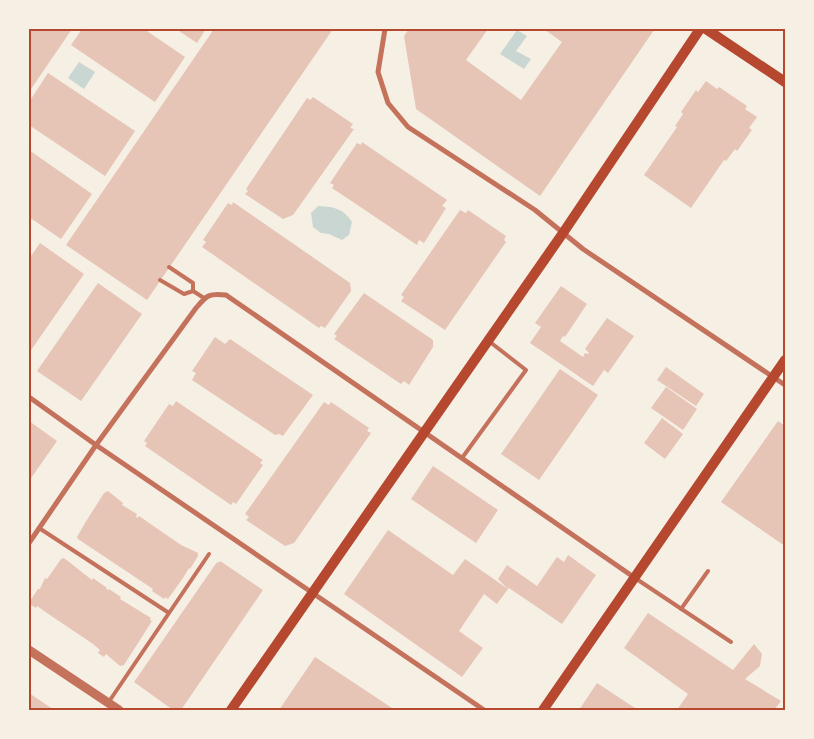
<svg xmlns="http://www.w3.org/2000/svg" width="814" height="739" font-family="Poppins,sans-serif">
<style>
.water{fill:#c9d6d2}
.building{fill:#e6c5b7}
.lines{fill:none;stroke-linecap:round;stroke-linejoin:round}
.service{stroke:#c5725c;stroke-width:4}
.minor{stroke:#c5725c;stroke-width:5}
.tertiary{stroke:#c5725c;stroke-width:9}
.secondary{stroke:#b5482f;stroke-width:10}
.neatline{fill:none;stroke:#b5482f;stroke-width:2}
</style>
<rect width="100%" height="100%" fill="#f6efe4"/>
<!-- water -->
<path class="water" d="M517,30L527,36L516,51L531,59L524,69L500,54Z
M79,62L95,72L84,89L68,78Z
M318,206C334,207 343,208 352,222L349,235L342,240L329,234L321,233L313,227L311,213Z"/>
<!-- building -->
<path class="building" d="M29,29H72L29,92Z
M82,29H144L185,57L155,102L71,45Z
M176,29H206L197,43Z
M214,29H333L147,300L66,245Z
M409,29H488L466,60L521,100L562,42L544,29H652L654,30L540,196L416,109L404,36Z
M48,73L135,131L105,176L29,125V102Z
M706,81L717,89L719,87L747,106L745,109L757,117L749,128L752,130L737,151L735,149L726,161L724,160L691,208L644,175L677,127L675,126L683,114L681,112L696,90L698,92Z
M313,97L353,124L350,128L354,129L293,215L283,219L245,194L248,191L246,189L307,98L310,100Z
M362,142L447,200L442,206L446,208L424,243L419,240L417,245L332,188L334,185L330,183L357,143L361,145Z
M29,150L92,194L61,239L29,217Z
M233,202L350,283L351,291L325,328L321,326L319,328L202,247L206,242L203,240L228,203L232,205Z
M460,210L466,213L468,210L506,236L504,240L506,242L445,330L401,301L404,297L401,295Z
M40,243L84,274L29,353V259Z
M98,283L142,314L81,401L37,371Z
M561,286L587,304L565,337L563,336L560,341L583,357L585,353L588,354L589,353L585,349L607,318L634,336L608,373L604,370L593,386L530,343L541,327L535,323Z
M364,293L433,340V347L409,385L404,381L401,384L334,339L337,336L334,334Z
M215,337L225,344L230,339L313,395L283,436L279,434L275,435L192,380L196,373L192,371Z
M666,367L704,394L696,406L657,380Z
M560,369L598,395L539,480L501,454Z
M666,387L697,409L683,430L651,408Z
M176,401L263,460L260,463L263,465L236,504L233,502L231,505L145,446L147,443L144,441L169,404L173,406Z
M324,402L329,405L331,402L369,428L367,431L371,433L294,543L285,546L246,520L249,517L245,514Z
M662,418L683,434L665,459L644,443Z
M29,421L57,441L29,481Z
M778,421L785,426V546L721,502Z
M433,466L498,510L476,543L411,499Z
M108,491L123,503L122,505L137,514L136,517L137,518L139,516L181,545L198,553V556L190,569L189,568L183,578L168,599L165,597L164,599L152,591L153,589L78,539L77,537L85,523L104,493Z
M388,530L453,575L465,559L508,589L497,604L484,594L459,631L483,648L462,677L344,594Z
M568,555L596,575L562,624L509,588L508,589L498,579L507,565L537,586L557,557L564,562Z
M64,558L92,580L93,578L107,588L106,589L108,590L109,589L121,597L120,599L151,618L150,620L152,621L124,665L120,666L106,654L104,657L98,653L100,650L93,644L47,613L37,606L36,608L31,605L30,601L38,589H40L45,578L47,579L61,559Z
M220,561L263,590L181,710H173L134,682L217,562L218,563Z
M648,613L733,670L754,644L762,654L760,666L745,679L781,701L774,710H677L688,694L624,648Z
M315,657L395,710H279Z
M597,683L638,710H579Z
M29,693L54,710H29Z"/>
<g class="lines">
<!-- service -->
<path class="service" d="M169,267L193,283V291
M160,280L184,294L193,291L204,298
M462,458L526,370L490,342
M39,528L169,613
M635,578L731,642
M681,609L708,571
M108,703L209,554"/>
<!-- minor -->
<path class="minor" d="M385,29L378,72L388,103L408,127L535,210L583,249L785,385
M29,397L96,445L484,710
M29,543L96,445L196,308C207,295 209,293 226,295L635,578"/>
<!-- tertiary -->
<path class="tertiary" d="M29,650L119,710"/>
<!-- secondary -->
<path class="secondary" d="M706,29L785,82
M231,710L563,233L700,29
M543,710L785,360"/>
</g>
<!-- border -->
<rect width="814" height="739" fill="none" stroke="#f6efe4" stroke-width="60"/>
<rect x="30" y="30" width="754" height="679" class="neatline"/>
</svg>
